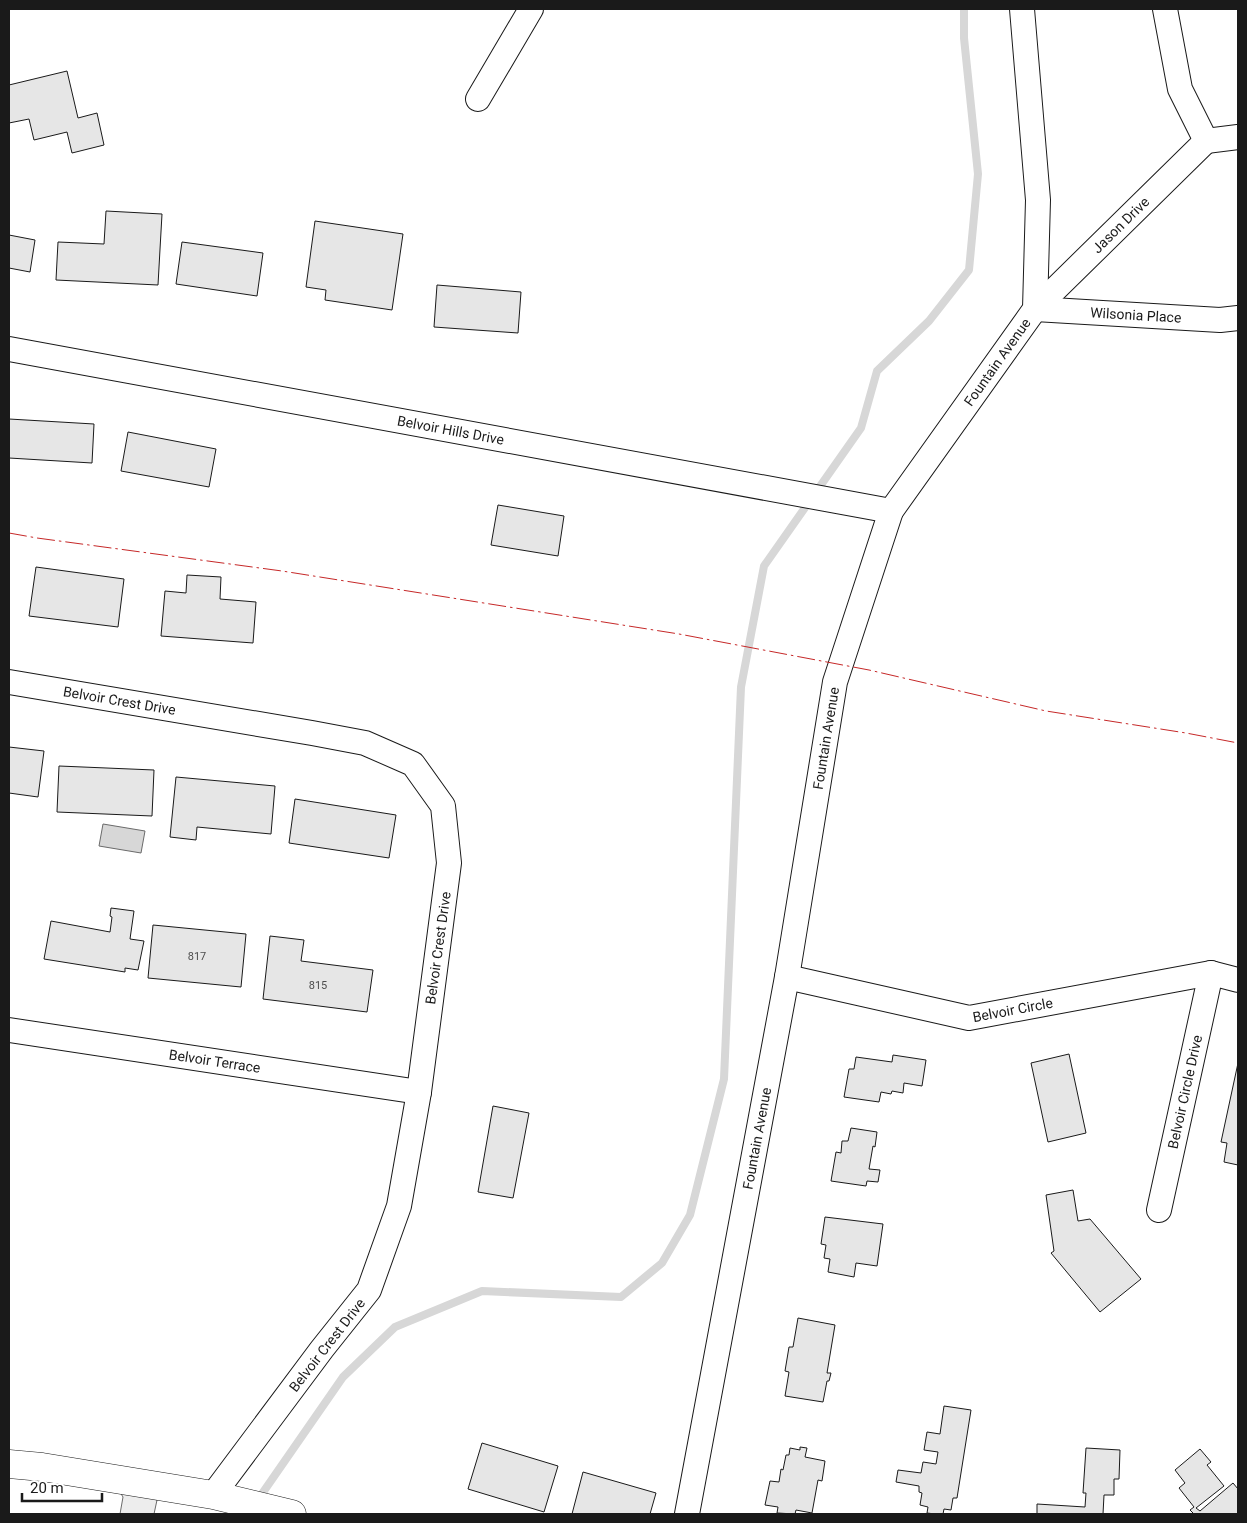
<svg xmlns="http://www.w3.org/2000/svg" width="1247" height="1523" font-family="Roboto,sans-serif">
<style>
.built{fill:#ededed;stroke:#6a6a6a}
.water{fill:#d7d7d7;stroke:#6a6a6a}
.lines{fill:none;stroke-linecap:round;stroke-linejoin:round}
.stream{stroke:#d7d7d7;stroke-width:8}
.building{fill:#e6e6e6;stroke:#1a1a1a}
.street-casing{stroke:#1a1a1a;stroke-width:26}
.secondary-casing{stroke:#1a1a1a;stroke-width:29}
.street{stroke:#fff;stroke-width:24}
.secondary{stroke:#fff;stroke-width:28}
.power{stroke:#c62828;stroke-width:1;stroke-dasharray:18 4 2.5 4;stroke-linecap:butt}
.labels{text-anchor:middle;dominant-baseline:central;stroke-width:4;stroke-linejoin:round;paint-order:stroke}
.number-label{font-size:11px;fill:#4d4d4d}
.street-label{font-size:14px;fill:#1a1a1a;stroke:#fff}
</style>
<rect width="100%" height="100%" fill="#fff"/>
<!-- built -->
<path class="built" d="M117,1487L161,1492L157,1500L154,1514H120L123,1497Z"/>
<!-- water -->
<path class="water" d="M103,824L145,831L141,853L99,846Z"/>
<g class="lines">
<!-- stream -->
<path class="stream" d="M257,1501L343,1377L395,1327L482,1291L621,1297L662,1263L690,1215L724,1079L741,687L764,566L861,428L877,371L929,321L969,270L978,174L964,38V9"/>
</g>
<!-- building -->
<path class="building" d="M67,71L78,118L97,113L104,145L72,153L67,132L34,140L29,119L9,123V85Z
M106,211L162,214L158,285L56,280L58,242L104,244Z
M315,221L403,234L392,310L325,300L326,290L306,287Z
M9,235L35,240L30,272L9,268Z
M182,242L263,253L257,296L176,284Z
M437,285L521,292L518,333L434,327Z
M9,419L94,424L92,463L9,458Z
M128,432L216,449L209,487L121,471Z
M498,505L564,516L558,556L491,545Z
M36,567L124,579L118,627L29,616Z
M187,575L221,577L220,599L256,602L253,643L161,636L165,591L186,593Z
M9,747L44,751L38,797L9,793Z
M59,766L154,770L152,816L57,812Z
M176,777L275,786L271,834L197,827L196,840L170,837Z
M295,799L396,815L389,858L289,843Z
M111,908L134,911L130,939L144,941L138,970L125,968V972L44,959L51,921L110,932L112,917L110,916Z
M153,925L246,934L241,987L148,978Z
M270,936L304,940L301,961L373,970L367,1012L263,999Z
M1069,1054L1086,1133L1048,1142L1031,1063Z
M893,1055L926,1060L922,1086L904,1083L903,1093L892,1091L891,1094L881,1092L879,1102L844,1097L849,1069H854L856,1057L892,1062Z
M1238,1063V1165L1224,1162L1227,1143L1221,1142Z
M493,1106L529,1113L513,1198L478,1192Z
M851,1128L877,1132L875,1147L873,1146L869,1169L880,1170L878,1182L867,1181L866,1186L831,1181L836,1152L841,1153L842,1141H848Z
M1073,1190L1078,1221L1090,1219L1141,1279L1100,1312L1051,1253L1054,1251L1046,1195Z
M825,1217L883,1224L877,1266L856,1263L854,1277L828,1272L830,1259L824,1258L826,1245L821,1244Z
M798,1318L835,1325L827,1373H831L829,1381H827L823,1402L785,1396L789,1372L785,1371L789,1347H793Z
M944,1406L971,1410L957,1498H953L951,1510L944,1509L943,1514H935L927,1513L928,1507L920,1505L922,1493L919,1492V1486L896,1482L898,1470L921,1473L923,1462L936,1464L938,1452L924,1450L927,1432L940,1434Z
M482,1443L558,1466L544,1512L468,1489Z
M800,1447L807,1448L805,1457L825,1461L822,1481L818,1480L812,1513L796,1510L795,1514L777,1513L778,1507L765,1505L770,1481L779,1482L781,1469L783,1470L786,1455H789L790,1448L800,1450Z
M1086,1448L1120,1450L1119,1479H1114V1495H1104L1103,1514H1037V1504L1085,1507L1086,1493H1083Z
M1200,1449L1211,1462L1207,1465L1224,1486L1196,1508L1200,1511L1233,1483L1238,1489V1514H1194L1190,1510L1194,1507L1179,1488L1185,1483L1175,1470Z
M583,1472L656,1493L650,1514H572Z"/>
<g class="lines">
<defs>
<g id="street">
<path d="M1165,9L1180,89L1206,141L1238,137"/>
<path d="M478,99L531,9"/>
<path id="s1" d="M1035,309L1206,141"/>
<path id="s2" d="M1035,309L1220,320L1238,318"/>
<path id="s3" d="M9,349L891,511"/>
<path id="s4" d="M9,682L312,733L365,743L413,764L443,806L449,863L419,1092L399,1206L369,1290L322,1349L213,1495"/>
<path id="s5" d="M787,977L969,1018L1211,973L1238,980"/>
<path id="s6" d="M9,1030L419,1092"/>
<path id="s7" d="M1159,1210L1211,973"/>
<path id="s8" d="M687,1514L787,977L835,682L891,511L1035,309L1038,200L1022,9"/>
</g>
<path id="secondary" d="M9,1464L42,1467L213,1495L292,1514"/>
</defs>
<!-- street casing -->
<use href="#street" class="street-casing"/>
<!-- secondary casing -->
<use href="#secondary" class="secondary-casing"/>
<!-- street -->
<use href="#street" class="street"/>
<!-- secondary -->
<use href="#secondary" class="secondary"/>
<!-- power -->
<path class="power" d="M9,533L37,538L282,571L679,634L869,670L1046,711L1186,733L1238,743"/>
</g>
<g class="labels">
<!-- number labels -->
<g class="number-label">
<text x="197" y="956">817</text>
<text x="318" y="985">815</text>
</g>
<!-- street labels -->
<g class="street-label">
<text stroke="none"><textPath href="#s1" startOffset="120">Jason Drive</textPath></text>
<text stroke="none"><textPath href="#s2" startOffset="101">Wilsonia Place</textPath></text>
<text stroke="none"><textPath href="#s8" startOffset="1208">Fountain Avenue</textPath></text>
<text stroke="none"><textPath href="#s3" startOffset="449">Belvoir Hills Drive</textPath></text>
<text stroke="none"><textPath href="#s4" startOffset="112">Belvoir Crest Drive</textPath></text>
<text stroke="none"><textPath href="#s8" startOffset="788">Fountain Avenue</textPath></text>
<text transform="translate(438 948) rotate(-82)">Belvoir Crest Drive</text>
<text stroke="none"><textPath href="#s5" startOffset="231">Belvoir Circle</textPath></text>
<text stroke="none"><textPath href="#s6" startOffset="208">Belvoir Terrace</textPath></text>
<text stroke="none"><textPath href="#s7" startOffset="121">Belvoir Circle Drive</textPath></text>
<text stroke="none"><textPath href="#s8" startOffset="382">Fountain Avenue</textPath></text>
<text transform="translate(327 1345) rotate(-52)">Belvoir Crest Drive</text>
</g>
</g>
<!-- border -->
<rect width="1247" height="1523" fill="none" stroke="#1a1a1a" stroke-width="20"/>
<!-- scale -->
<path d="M22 1493v8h80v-8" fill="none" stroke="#1a1a1a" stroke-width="2.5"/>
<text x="30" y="1493" font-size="15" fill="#1a1a1a" stroke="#ffffff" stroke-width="4" paint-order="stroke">20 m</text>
</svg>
